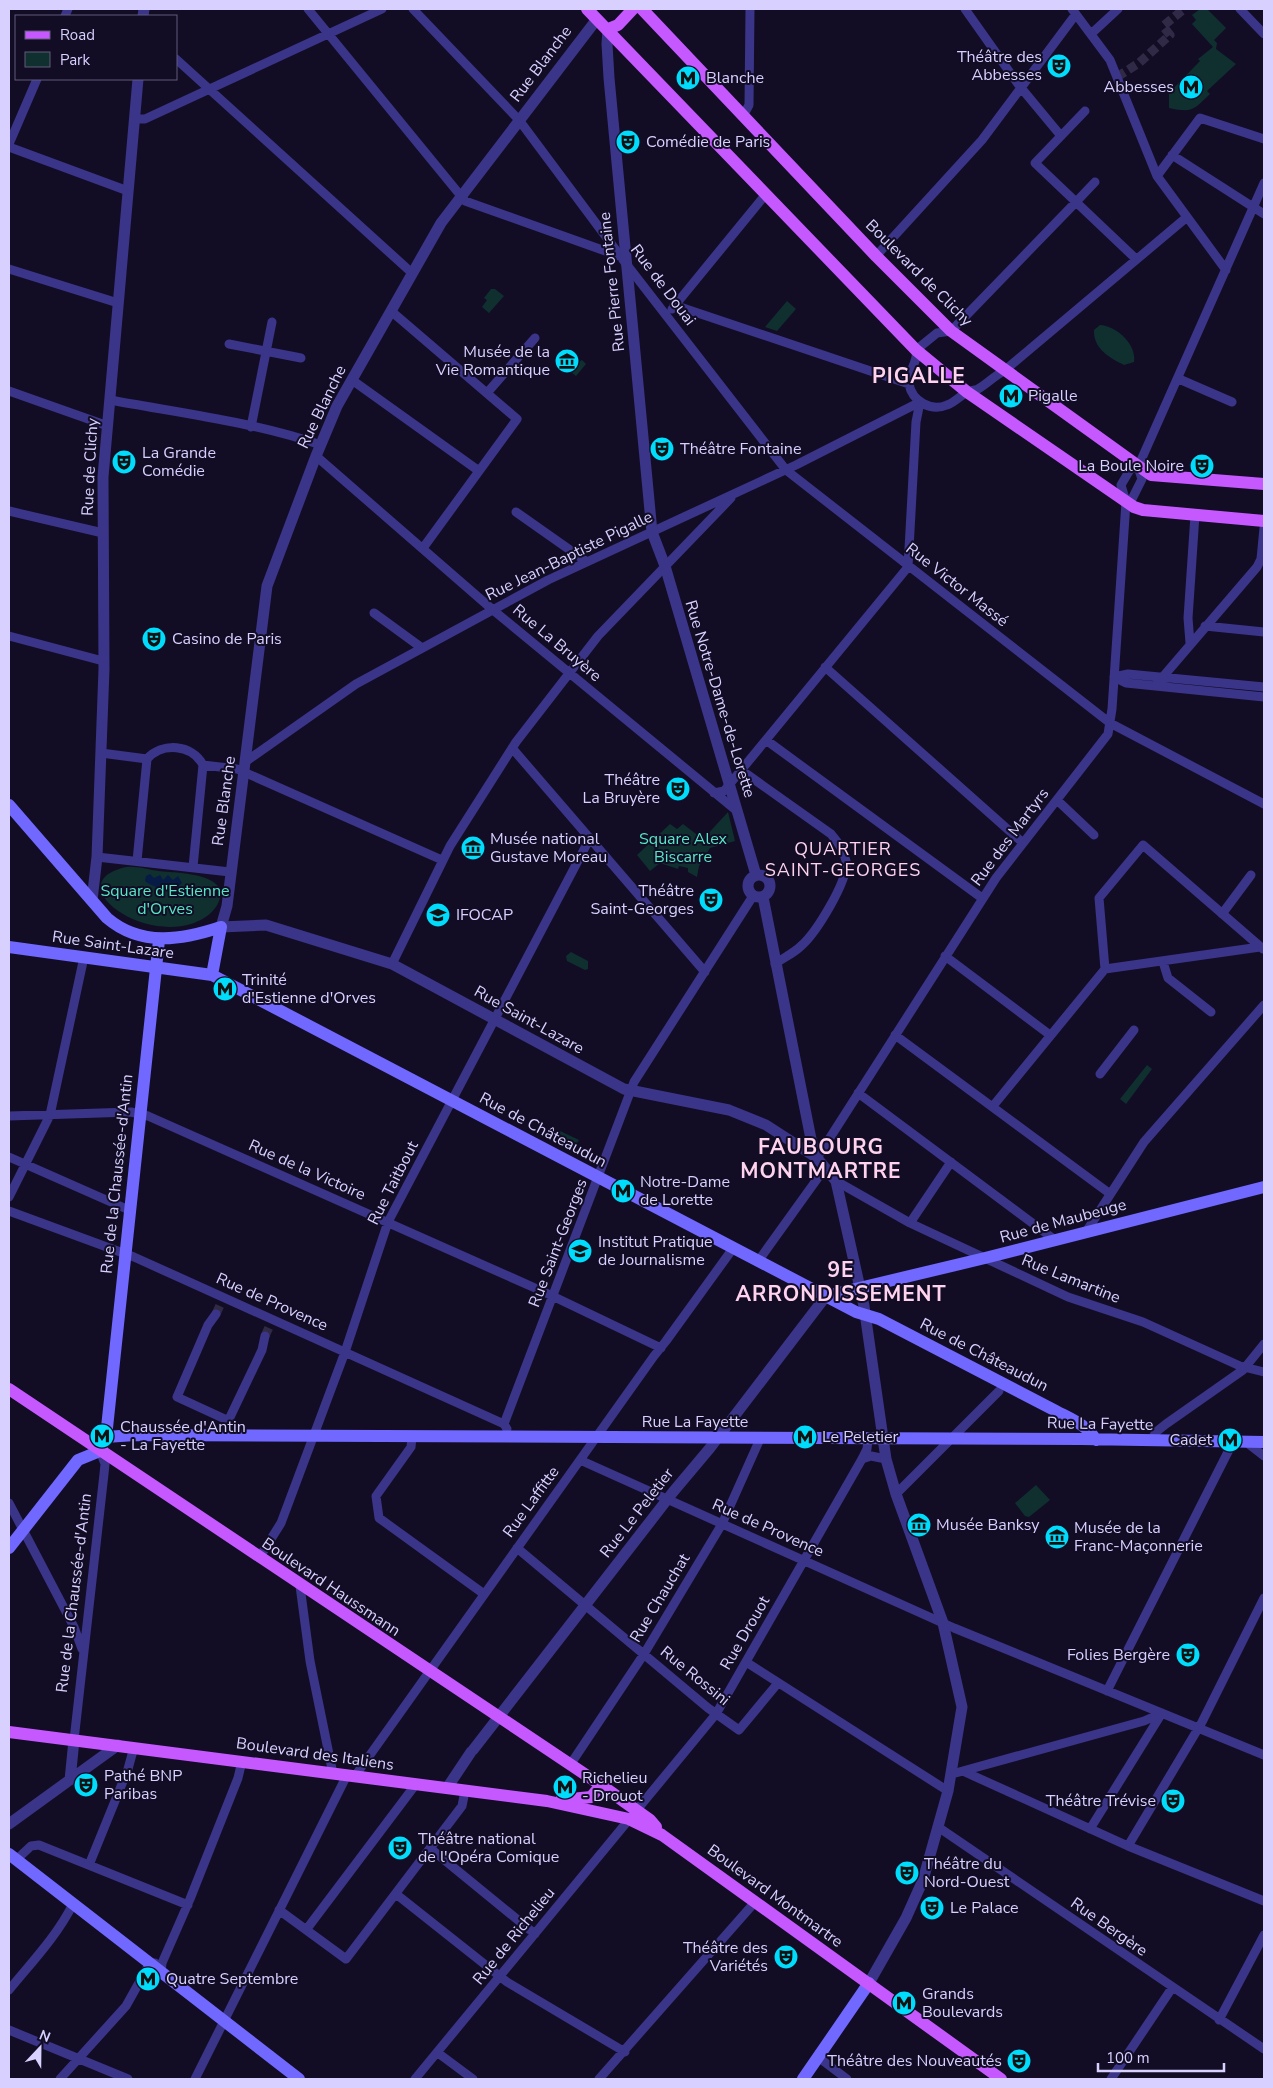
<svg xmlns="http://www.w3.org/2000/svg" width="1273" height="2088" font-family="'Nunito Sans',sans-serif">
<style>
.green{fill:#0f302f}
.water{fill:#061b45}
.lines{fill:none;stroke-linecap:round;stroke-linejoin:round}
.minor-tunnel{stroke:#302a46;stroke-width:9;stroke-dasharray:9 4.5;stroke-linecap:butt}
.minor{stroke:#3a3588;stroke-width:9}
.tertiary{stroke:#3a3588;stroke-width:11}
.secondary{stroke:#7068ff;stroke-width:12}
.primary{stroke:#c558ff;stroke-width:12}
.labels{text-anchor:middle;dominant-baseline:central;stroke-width:4;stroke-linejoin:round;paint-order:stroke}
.poi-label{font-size:16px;fill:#d8d1ff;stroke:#120d25;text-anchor:start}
.street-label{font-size:16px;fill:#d8d1ff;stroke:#120d25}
.park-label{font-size:16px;fill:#55e8c7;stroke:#120d25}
.neighbourhood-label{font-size:18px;letter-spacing:1px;fill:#ffd3ee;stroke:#120d25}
.district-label{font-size:21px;font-weight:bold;letter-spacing:1px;fill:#ffd3ee;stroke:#120d25}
</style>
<rect width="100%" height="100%" fill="#120d25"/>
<!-- green -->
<path class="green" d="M1200,9H1207L1226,28L1214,40L1217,43L1216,49L1236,64L1207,91L1210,94C1193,110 1193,113 1169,108V93L1200,61L1198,59L1213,47L1192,24L1196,20L1192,15Z
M491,289H495L504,296L489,313L482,307L487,300L484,298Z
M787,301L796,309L777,331L765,327Z
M1100,325C1116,326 1137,344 1134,362L1124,365C1109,358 1093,348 1094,330Z
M582,360L586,364L576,376L566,368L572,361L577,363Z
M728,812L735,841L710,848L699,866L697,877L688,872V868L679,866L678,869L660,863L650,871L637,855L670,824L677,829L683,824L700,837L702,834L705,837Z
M126,867C138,866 149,870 159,871C168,873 231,871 219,901C215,912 204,919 194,923C138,943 60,882 126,867Z
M571,952L588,961V969L585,970L567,961L566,956Z
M1147,1065L1152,1069L1126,1104L1120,1099Z
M560,1131L579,1140L575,1147L557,1138Z
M1036,1485L1050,1500L1029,1517L1025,1516L1015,1503Z"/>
<!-- water -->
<path class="water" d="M150,874L154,878L160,875L163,880L168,875L173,880L178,876L182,883C172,893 154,888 145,881L146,876Z"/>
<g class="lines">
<!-- minor-tunnel -->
<path class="minor-tunnel" d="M1117,77L1139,63L1170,35L1163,26L1184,9
M216,1314L221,1303
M265,1336L270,1325"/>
<!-- minor -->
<path class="minor" d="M308,9L465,201L622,257
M413,9L519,120L627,265L786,470L1110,723L1264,804
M965,9L1018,84L1061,136
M1072,9L1110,60L1157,176L1226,270
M1240,9L1264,34
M65,16L68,9
M1091,34L1118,9
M176,59L412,273
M1085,111L1035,163L1076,202L955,327L951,331L937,333L916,350C919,361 907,372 909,384C912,401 931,412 947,405C955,402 960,396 967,392C970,390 974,391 978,389C987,384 994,376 1004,371L1187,217
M743,116L749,105L750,9
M134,119H145L382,9
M9,144L37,79
M9,147L128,191
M1172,155L1264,214
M1157,176L1200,118L1264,139
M1095,182L1076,202L1136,259
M876,256L982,140L1076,14
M9,269L118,303
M674,305L909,384
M672,309L766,194
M391,311L517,419L423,548
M229,344L301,358
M1179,379L1232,402
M352,380L479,471
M9,391L108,426
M487,393L535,338
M110,400C180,413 254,422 321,445
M251,427L272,322
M316,456L493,610L737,811
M1138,467L1264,183
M1126,502L1132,499L1142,479L1138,467
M9,511L103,533
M516,512L587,562
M374,613L422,648
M1205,626L1264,632
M9,636L103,661
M1190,643L1188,618L1195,515
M825,667L1022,842
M1114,677L1126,683L1264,697
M1114,677L1128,674L1264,687
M1155,686L1257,567L1261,559L1264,528
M766,740L982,898
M512,748L705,972
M101,753L147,759C162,742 192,744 203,765L237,769L442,860
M245,762L356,684L548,580L796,465L920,402
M741,770L831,834C838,842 844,850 846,861C849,880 816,933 801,946C794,953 783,958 775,964
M714,793L724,791L908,567L916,422L920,402
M1057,800L1094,835
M97,857L230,872
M137,861L147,759
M193,867L203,765
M1222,914L1251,875
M945,956L1050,1035
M1163,962L1168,978L1211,1012
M392,964L450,846L516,742L598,636L731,498
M1105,969L1099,898L1143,845L1263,949
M895,1035L1109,1193
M1100,1074L1134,1030
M858,1093L1055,1240
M993,1106L1105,969L1260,947
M9,1116L131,1112L148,1116L544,1292L661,1348
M9,1157L129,1210
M817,1158L996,878L1108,734L1112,709L1126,502L1121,485L1131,468L1138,467
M836,1181L910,1223L1068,1297L1143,1322L1240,1366L1264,1372
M9,1197L50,1115L84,957
M9,1211L134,1257L504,1424L507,1429
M910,1223L951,1162
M1086,1232L1144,1142L1264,1005
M759,1260L825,1168
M216,1314L208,1325L177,1397L227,1420
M504,1424L634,1082L753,896
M221,1436L262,1350L265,1336
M412,1437L411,1447L376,1496L379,1518L484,1594
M1151,1441L1156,1432L1166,1424L1243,1370L1264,1344
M1246,1442L1264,1456
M862,1459L871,1456L886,1459
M580,1460L954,1628L1264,1755
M896,1494L999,1391
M9,1503L74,1627L82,1649
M517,1548L708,1708L739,1730L778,1683
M259,1558L281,1523L345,1352L388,1222L590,838
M300,1586L310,1661L333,1774
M746,1662L948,1791
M1107,1691L1233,1442
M74,1740L104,1474L105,1464L100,1451
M570,1765L644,1654L722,1524L760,1439
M965,1772L1128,1846L1264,1901
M952,1774L1144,1721L1162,1713
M355,1776L654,1356L666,1341L734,1247
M938,1827L1264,2049
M1090,1829L1162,1713
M1128,1846L1202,1722L1264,1598
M431,1849L535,1934
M16,1860L31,1846L39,1845L188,1905
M89,1865L128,1769L134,1747
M396,1894L507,1982L625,2052
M279,1910L346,1959L462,1806L465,1791
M306,1930L416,1784
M161,1972L162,1963L190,1899L238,1778L242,1761
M9,1990C31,1963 57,1936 73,1904
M1219,2020L1264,1935
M9,2030L128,2079
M438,2053L473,2079
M818,2057L847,2079
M60,2079L126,2006L150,1963H155
M195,2079L347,1775
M415,2079L716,1714L862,1459L867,1449L868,1439
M599,2079L755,1902
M1111,2079L1172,1988"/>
<!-- tertiary -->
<path class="tertiary" d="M143,16L144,9
M597,19L441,223L337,406L316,456L267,586L227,906L221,927L266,925L392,964L624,1089L729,1110L766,1125L817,1158
M608,29L607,44L609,78L652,532L665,566L756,875
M748 886a11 11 0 1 1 22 0a11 11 0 1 1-22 0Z
M763,897L811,1139L817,1158L836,1181L864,1306L886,1459L896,1494L943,1623L962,1707L948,1791L923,1880L906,1918L869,1983
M92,900L97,857L104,669L103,477L138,79
M473,1750L673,1492L710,1448L826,1296
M70,1780L74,1740
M447,1788L471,1752
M9,1824L118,1745"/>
<!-- secondary -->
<path class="secondary" d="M9,805L107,918C141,947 182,940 221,927
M9,947L212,975L856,1312L879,1319L1056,1411C1071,1419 1087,1425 1096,1440
M212,975L221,927
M826,1296L985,1258L1264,1187
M106,1437L135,1435L1081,1439L1264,1442
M9,1548L78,1460L100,1451L106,1437L159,940
M9,1854L299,2079
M803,2079L869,1983"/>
<!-- primary -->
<path class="primary" d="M587,9L916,350L967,392L1134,507L1143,510L1264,521
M642,9L876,256L951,331L1151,475L1264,484
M608,29L618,25L633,9
M9,1389L601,1785L650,1820L656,1827
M9,1732L547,1801L629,1819L662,1835L1001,2079
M561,1800L591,1797L601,1785"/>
</g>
<!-- icons -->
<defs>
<symbol id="theatre-disc" viewBox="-11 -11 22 22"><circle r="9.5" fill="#00ddfc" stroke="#120d25"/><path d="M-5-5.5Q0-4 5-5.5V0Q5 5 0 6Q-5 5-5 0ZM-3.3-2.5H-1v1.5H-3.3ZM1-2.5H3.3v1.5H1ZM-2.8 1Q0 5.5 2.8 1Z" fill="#111"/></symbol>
<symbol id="metro-disc" viewBox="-11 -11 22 22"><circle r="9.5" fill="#00ddfc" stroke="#120d25"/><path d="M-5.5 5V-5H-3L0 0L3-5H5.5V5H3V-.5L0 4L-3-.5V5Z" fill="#111"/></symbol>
<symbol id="museum-disc" viewBox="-11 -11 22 22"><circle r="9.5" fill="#00ddfc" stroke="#120d25"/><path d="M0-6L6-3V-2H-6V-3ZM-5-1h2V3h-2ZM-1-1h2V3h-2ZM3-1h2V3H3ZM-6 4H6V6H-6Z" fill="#111"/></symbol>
<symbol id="university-disc" viewBox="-11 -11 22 22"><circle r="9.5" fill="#00ddfc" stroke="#120d25"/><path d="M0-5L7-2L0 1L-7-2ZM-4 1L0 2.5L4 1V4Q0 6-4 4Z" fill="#111"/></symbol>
</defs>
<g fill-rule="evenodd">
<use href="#theatre-disc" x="1045" y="52" width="28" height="28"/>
<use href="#metro-disc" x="674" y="64" width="28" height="28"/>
<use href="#metro-disc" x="1177" y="73" width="28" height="28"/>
<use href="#theatre-disc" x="614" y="128" width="28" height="28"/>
<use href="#museum-disc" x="553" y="347" width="28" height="28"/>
<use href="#metro-disc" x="997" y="382" width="28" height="28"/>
<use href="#theatre-disc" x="648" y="435" width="28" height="28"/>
<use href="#theatre-disc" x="110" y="448" width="28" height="28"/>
<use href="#theatre-disc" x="1188" y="452" width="28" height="28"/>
<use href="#theatre-disc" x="140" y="625" width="28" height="28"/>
<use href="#theatre-disc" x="664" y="775" width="28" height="28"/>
<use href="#museum-disc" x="459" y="834" width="28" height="28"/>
<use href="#theatre-disc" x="697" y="886" width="28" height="28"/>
<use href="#university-disc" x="424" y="901" width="28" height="28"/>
<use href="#metro-disc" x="211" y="975" width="28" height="28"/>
<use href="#metro-disc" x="609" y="1177" width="28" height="28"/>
<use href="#university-disc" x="566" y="1237" width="28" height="28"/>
<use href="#metro-disc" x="88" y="1422" width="28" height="28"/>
<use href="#metro-disc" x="791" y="1423" width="28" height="28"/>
<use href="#metro-disc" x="1216" y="1426" width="28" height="28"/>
<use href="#museum-disc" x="905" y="1511" width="28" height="28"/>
<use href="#museum-disc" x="1043" y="1523" width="28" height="28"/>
<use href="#theatre-disc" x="1174" y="1641" width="28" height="28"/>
<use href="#theatre-disc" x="72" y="1771" width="28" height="28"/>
<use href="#metro-disc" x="551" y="1773" width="28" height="28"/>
<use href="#theatre-disc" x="1159" y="1787" width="28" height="28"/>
<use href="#theatre-disc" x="386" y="1834" width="28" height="28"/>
<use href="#theatre-disc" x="893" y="1859" width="28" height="28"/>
<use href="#theatre-disc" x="918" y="1894" width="28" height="28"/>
<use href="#theatre-disc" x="772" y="1943" width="28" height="28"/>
<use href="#metro-disc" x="134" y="1965" width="28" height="28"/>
<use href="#metro-disc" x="890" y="1989" width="28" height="28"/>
<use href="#theatre-disc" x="1005" y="2047" width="28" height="28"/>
</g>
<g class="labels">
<!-- poi labels -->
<g class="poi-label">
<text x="1042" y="57" text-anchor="end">Théâtre des<tspan x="1042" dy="18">Abbesses</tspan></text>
<text x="706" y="78">Blanche</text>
<text x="1174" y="87" text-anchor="end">Abbesses</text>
<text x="646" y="142">Comédie de Paris</text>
<text x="550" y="352" text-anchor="end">Musée de la<tspan x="550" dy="18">Vie Romantique</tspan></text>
<text x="1028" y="396">Pigalle</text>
<text x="680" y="449">Théâtre Fontaine</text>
<text x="142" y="453">La Grande<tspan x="142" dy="18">Comédie</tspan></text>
<text x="1184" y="466" text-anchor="end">La Boule Noire</text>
<text x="172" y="639">Casino de Paris</text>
<text x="660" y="780" text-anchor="end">Théâtre<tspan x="660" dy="18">La Bruyère</tspan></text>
<text x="490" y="839">Musée national<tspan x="490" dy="18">Gustave Moreau</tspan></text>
<text x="694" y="891" text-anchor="end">Théâtre<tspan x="694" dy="18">Saint-Georges</tspan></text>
<text x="456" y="915">IFOCAP</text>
<text x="242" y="980">Trinité<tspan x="242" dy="18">d'Estienne d'Orves</tspan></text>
<text x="640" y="1182">Notre-Dame<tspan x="640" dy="18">de Lorette</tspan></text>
<text x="598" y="1242">Institut Pratique<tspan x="598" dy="18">de Journalisme</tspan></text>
<text x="120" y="1427">Chaussée d'Antin<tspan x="120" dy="18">- La Fayette</tspan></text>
<text x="822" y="1437">Le Peletier</text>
<text x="1212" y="1440" text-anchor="end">Cadet</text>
<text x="936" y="1525">Musée Banksy</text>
<text x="1074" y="1528">Musée de la<tspan x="1074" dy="18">Franc-Maçonnerie</tspan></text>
<text x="1170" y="1655" text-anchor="end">Folies Bergère</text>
<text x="104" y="1776">Pathé BNP<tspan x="104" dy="18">Paribas</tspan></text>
<text x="582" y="1778">Richelieu<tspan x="582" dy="18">- Drouot</tspan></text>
<text x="1156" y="1801" text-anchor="end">Théâtre Trévise</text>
<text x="418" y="1839">Théâtre national<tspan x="418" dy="18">de l'Opéra Comique</tspan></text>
<text x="924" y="1864">Théâtre du<tspan x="924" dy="18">Nord-Ouest</tspan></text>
<text x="950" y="1908">Le Palace</text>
<text x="768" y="1948" text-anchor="end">Théâtre des<tspan x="768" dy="18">Variétés</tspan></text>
<text x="166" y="1979">Quatre Septembre</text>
<text x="922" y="1994">Grands<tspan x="922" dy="18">Boulevards</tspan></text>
<text x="1002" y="2061" text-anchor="end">Théâtre des Nouveautés</text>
</g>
<!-- street labels -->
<g class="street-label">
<text transform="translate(541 64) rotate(-53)">Rue Blanche</text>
<text transform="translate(919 273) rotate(45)">Boulevard de Clichy</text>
<text transform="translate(612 282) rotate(-96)">Rue Pierre Fontaine</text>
<text transform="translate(663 285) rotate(53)">Rue de Douai</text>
<text transform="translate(322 407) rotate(-64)">Rue Blanche</text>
<text transform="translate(90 467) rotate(-87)">Rue de Clichy</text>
<text transform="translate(569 556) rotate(-26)">Rue Jean-Baptiste Pigalle</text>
<text transform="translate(957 585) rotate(38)">Rue Victor Massé</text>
<text transform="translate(557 643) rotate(40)">Rue La Bruyère</text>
<text transform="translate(720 699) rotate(73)">Rue Notre-Dame-de-Lorette</text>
<text transform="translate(224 801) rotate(-82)">Rue Blanche</text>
<text transform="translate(1010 837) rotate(-53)">Rue des Martyrs</text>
<text transform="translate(113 945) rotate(8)">Rue Saint-Lazare</text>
<text transform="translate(529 1020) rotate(29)">Rue Saint-Lazare</text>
<text transform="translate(543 1130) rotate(28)">Rue de Châteaudun</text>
<text transform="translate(307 1170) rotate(24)">Rue de la Victoire</text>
<text transform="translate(117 1174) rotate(-84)">Rue de la Chaussée-d'Antin</text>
<text transform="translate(393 1183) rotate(-63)">Rue Taitbout</text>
<text transform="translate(1063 1221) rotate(-15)">Rue de Maubeuge</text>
<text transform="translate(558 1243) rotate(-69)">Rue Saint-Georges</text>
<text transform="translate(1071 1279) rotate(22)">Rue Lamartine</text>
<text transform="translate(272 1302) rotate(24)">Rue de Provence</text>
<text transform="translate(984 1355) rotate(27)">Rue de Châteaudun</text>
<text x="695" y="1422">Rue La Fayette</text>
<text transform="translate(1100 1424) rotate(1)">Rue La Fayette</text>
<text transform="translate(531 1502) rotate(-54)">Rue Laffitte</text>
<text transform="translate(637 1513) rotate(-52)">Rue Le Peletier</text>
<text transform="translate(768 1528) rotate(24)">Rue de Provence</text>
<text transform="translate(331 1587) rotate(34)">Boulevard Haussmann</text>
<text transform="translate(74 1593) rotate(-83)">Rue de la Chaussée-d'Antin</text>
<text transform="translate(660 1598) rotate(-59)">Rue Chauchat</text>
<text transform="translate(745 1633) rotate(-60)">Rue Drouot</text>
<text transform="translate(695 1676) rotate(39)">Rue Rossini</text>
<text transform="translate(315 1754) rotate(8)">Boulevard des Italiens</text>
<text transform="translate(775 1896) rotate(36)">Boulevard Montmartre</text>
<text transform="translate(1109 1927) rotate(35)">Rue Bergère</text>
<text transform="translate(514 1936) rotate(-51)">Rue de Richelieu</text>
</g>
<!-- park labels -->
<g class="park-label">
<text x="683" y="839">Square Alex<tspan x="683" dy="18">Biscarre</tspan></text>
<text x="165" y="891">Square d'Estienne<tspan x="165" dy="18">d'Orves</tspan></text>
</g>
<!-- neighbourhood labels -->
<g class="neighbourhood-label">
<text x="843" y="849">QUARTIER<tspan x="843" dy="21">SAINT-GEORGES</tspan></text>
</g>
<!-- district labels -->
<g class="district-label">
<text x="919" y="376">PIGALLE</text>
<text x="821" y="1147">FAUBOURG<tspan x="821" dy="24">MONTMARTRE</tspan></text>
<text x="841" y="1270">9E<tspan x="841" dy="24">ARRONDISSEMENT</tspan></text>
</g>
</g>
<!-- border -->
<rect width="1273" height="2088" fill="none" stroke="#d8d1ff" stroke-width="20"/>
<!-- legend -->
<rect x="15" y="15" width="162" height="65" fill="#120d25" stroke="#615b7c"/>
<rect x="25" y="31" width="25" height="8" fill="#c558ff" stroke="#615b7c"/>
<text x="60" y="40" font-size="15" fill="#d8d1ff">Road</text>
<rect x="25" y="52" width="25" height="15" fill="#0f302f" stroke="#615b7c"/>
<text x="60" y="65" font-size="15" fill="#d8d1ff">Park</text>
<!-- north arrow -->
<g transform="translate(40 2048) rotate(22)" stroke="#120d25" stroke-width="4" paint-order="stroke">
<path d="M0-4L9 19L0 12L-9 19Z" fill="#d8d1ff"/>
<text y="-8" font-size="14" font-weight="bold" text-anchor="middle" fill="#d8d1ff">N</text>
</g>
<!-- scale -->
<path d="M1098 2063v8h126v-8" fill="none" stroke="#d8d1ff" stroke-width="2.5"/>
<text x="1106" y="2063" font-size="15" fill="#d8d1ff" stroke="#120d25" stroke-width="4" paint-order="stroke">100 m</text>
</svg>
